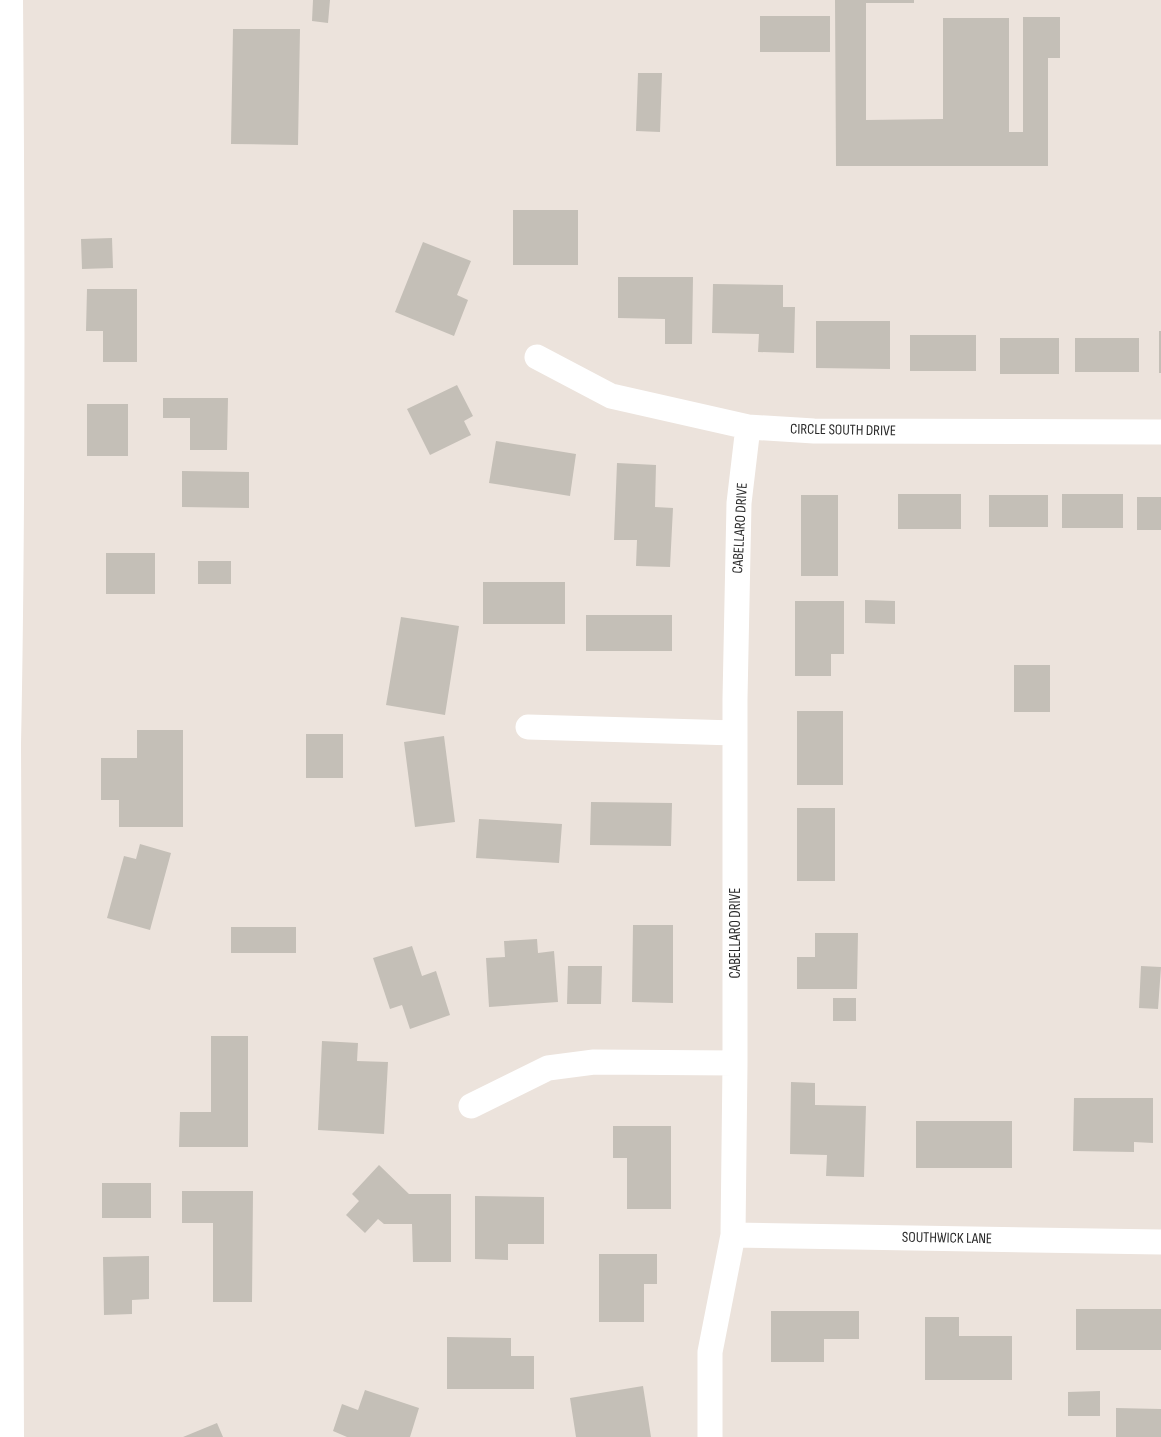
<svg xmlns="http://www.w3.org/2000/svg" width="1161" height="1437" font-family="'Sofia Sans Condensed',sans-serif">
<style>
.building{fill:#c4bfb7}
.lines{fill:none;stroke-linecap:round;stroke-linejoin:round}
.minor{stroke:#fff;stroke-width:25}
.secondary{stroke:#fff;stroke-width:28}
.labels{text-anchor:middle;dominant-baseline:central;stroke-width:4.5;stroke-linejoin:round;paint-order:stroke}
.street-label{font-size:15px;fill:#2a2a2a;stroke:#fff}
</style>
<rect width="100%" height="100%" fill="#ece3dc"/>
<!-- building -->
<path class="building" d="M313,0H330L328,23L312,21Z
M835,0H914V3H866V120L943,119V18H1009V132H1023V17H1060V58H1048V166H836Z
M760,16H830V52H760Z
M233,29H300L298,145L231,144Z
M638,73H662L660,132L636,131Z
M513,210H578V265H513Z
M112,238L113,268L82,269L81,239Z
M423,242L471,261L457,295L468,300L454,336L395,312Z
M618,277H693L692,344H665V319L618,318Z
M713,284L783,285V307H795L794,353L758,352L759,334L712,333Z
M87,289H137V362H103V331H86Z
M816,321H890V369L816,368Z
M1159,331H1161V373H1159Z
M910,335H976V371H910Z
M1000,338H1059V374H1000Z
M1075,338H1139V372H1075Z
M457,385L473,416L464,421L471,435L430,455L407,409Z
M163,398H228L227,450H190V418H163Z
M87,404H128V456H87Z
M496,441L576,454L570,496L489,483Z
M617,463L656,465L655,507L673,508L670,567L636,566L637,540H614Z
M182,471L249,472V508L182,507Z
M898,494H961V529H898Z
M1062,494H1123V528H1062Z
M801,495H838V576H801Z
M989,495H1048V527H989Z
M1137,497H1161V530H1137Z
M106,553H155V594H106Z
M198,561H231V584H198Z
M483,582H565V624H483Z
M865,600L895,601V624L865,623Z
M795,601H844V654H831V676H795Z
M586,615H672V651H586Z
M401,617L459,626L445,715L386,705Z
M1014,665H1050V712H1014Z
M797,711H843V785H797Z
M137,730H183V827H119V800H101V758H137Z
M306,734H343V778H306Z
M444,736L455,822L415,827L404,742Z
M591,802L672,803L671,846L590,845Z
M797,808H835V881H797Z
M479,819L562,824L559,863L476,858Z
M140,844L171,853L150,930L107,918L124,856L136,859Z
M633,925H673V1003L632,1002Z
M231,927H296V953H231Z
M815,933H858L857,989H797V957H815Z
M537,939L538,953L554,951L558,1002L489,1007L486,958L505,957L504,941Z
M412,946L422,976L436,971L450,1015L410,1029L402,1005L390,1009L373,958Z
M568,966H602L601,1004H567Z
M1141,966L1161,967L1158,1009L1139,1008Z
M833,998H856V1021H833Z
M211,1036H248V1147H179L180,1112H211Z
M322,1041L358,1043L357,1061L388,1062L384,1134L318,1130Z
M791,1082L815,1083V1105L866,1106L864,1177L826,1176L827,1155L790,1154Z
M1074,1098H1153V1143L1134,1142V1152L1073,1151Z
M916,1121H1012V1168H916Z
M613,1126H671V1209H627V1158H613Z
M379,1165L409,1194H451V1262H413L412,1224H384L378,1219L365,1233L346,1215L359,1201L352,1194Z
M102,1183H151V1218H102Z
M182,1191H253L252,1302H213V1223H182Z
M475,1196L544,1197V1244H508V1260L475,1259Z
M599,1254H657V1284H644V1322H599Z
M149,1256V1299L132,1300V1314L104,1315L103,1257Z
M1076,1309H1161V1350H1076Z
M771,1311H859V1339H824V1362H771Z
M925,1317H959V1336H1012V1380H925Z
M447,1337L511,1338V1356H534V1389H447Z
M643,1386L651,1437H576L570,1398Z
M365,1390L419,1408L410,1437H347L333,1431L342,1404L358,1410Z
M1100,1391V1416H1068V1392Z
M1116,1408L1161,1409V1437H1116Z
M217,1423L223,1437H183Z"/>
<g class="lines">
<!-- minor -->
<path class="minor" d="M537,357L611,396L748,427L814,431L1161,432
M528,727L735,733
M471,1106L548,1068L594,1062L735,1063
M733,1235L1161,1242
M710,1437V1352L733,1235L735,1063V699L739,503L748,427"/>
<!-- secondary -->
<path class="secondary" d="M9,0C11,248 12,496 7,744L10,1437"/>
</g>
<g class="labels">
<!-- street labels -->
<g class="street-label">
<text transform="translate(843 430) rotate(1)">CIRCLE SOUTH DRIVE</text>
<text transform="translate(740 528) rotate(-87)">CABELLARO DRIVE</text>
<text transform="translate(735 933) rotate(-90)">CABELLARO DRIVE</text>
<text transform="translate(947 1238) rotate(1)">SOUTHWICK LANE</text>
</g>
</g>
</svg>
